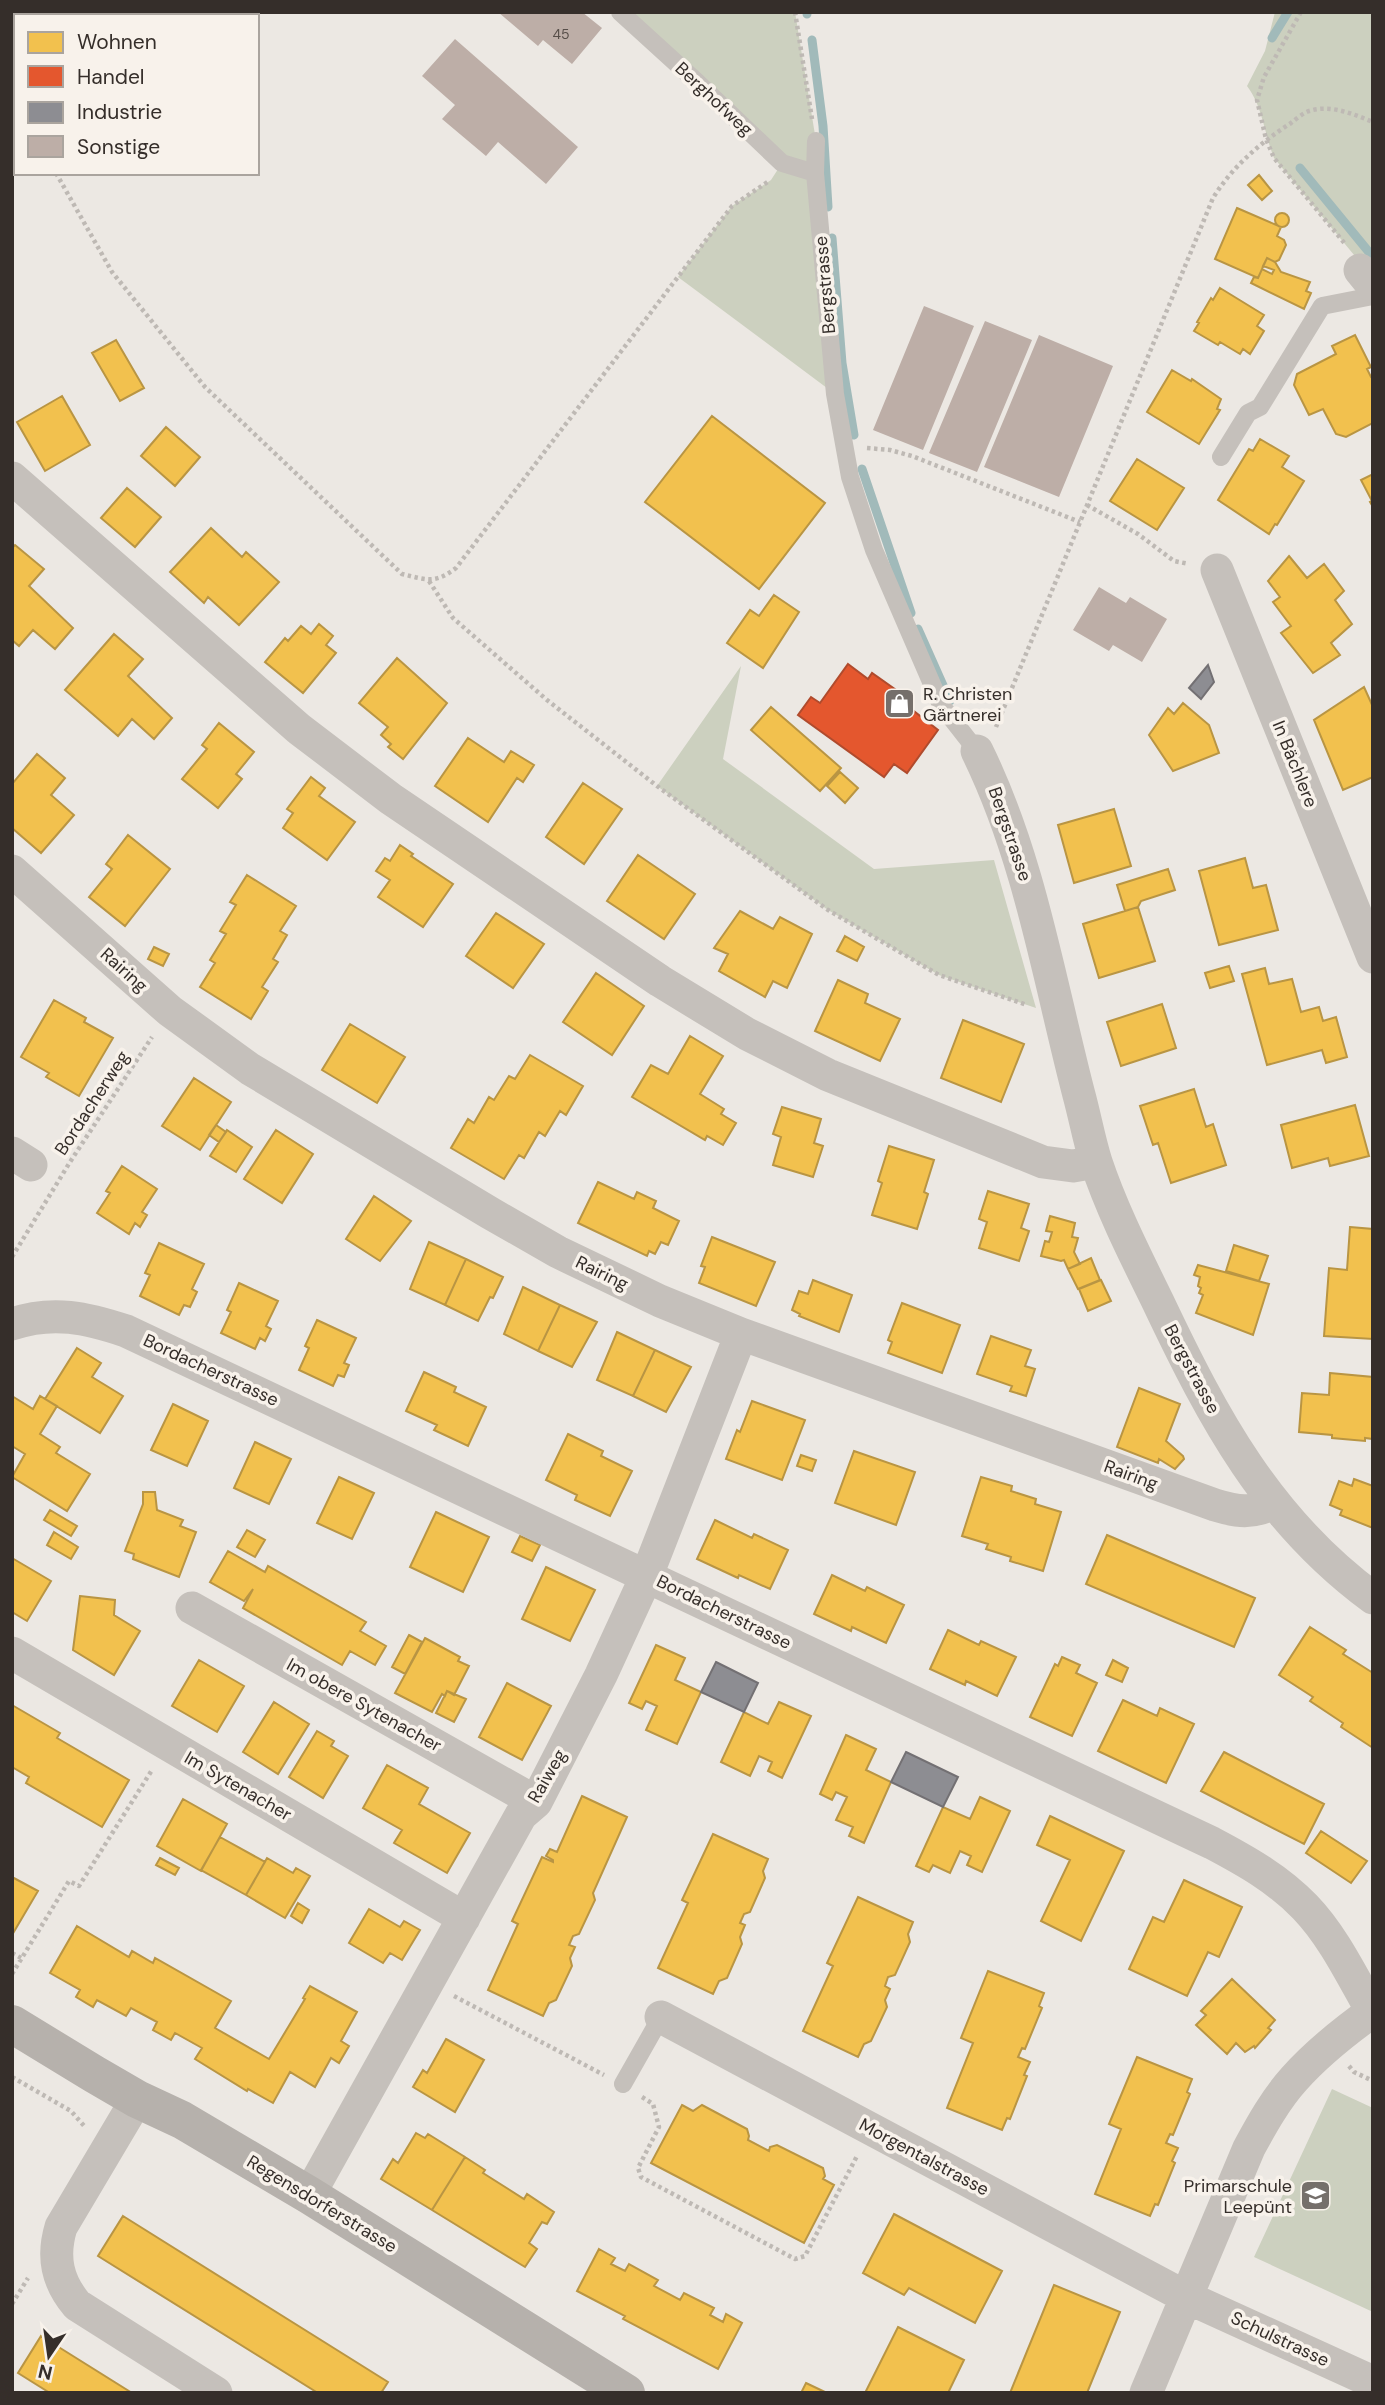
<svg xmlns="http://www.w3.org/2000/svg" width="1385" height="2405" font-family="'DM Sans',sans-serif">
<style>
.green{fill:#ccd0bf}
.homes{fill:#f2c14e;stroke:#b99543;stroke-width:2}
.shops{fill:#e4572e;stroke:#b04b2d;stroke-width:2}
.industry{fill:#8d8d92;stroke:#737073;stroke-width:2}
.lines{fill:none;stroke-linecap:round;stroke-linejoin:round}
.stream{stroke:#a1baba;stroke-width:9}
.building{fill:#bdaea7}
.path{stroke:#beb9b4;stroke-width:4.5;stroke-dasharray:3.5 3.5;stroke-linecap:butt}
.lane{stroke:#c5c0bb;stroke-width:18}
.street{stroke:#c5c0bb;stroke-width:33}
.secondary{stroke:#b6b1ac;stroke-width:38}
.labels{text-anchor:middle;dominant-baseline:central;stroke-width:7;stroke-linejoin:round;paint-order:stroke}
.number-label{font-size:14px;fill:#574e49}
.street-label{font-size:18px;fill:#352e2a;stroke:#f8f2eb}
.poi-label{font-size:18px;fill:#352e2a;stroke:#f8f2eb;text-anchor:start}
</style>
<rect width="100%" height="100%" fill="#ece8e3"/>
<!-- green -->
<path class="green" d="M620,12H795L816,141L835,394L678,277L732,206L771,180L782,163Z
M1275,12H1373V286L1359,261L1274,158C1264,133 1263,107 1247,86L1265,51Z
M741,666L723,759L874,869L994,860L1036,1008L939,975L828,910L657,786Z
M1332,2089L1373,2108V2312L1254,2257Z"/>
<!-- homes -->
<path class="homes" d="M1259,175L1272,191L1262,200L1248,185Z
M1237,208L1281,227L1277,236L1284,240L1286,245L1279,260L1275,262L1267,258L1258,278L1215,259Z
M1275 220a7 7 0 1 1 14 0a7 7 0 1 1-14 0Z
M1267,258L1275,262L1281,272L1310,282L1306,291L1311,293L1304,309L1251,283L1254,277L1258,278L1262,269L1272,274L1274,270L1263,266Z
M1220,288L1264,315L1257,326L1264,331L1250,354L1243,349L1240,354L1220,342L1218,345L1194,331L1199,323L1197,322L1211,298L1213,300Z
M1355,335L1371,367L1367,369L1371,377L1373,376V423L1346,437L1336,434L1323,409L1309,415L1294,385L1297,374L1336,354L1332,346Z
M116,340L144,388L120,401L92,353Z
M1172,370L1191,381L1192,379L1221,399L1217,409L1220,410L1199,444L1147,412Z
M62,396L90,445L45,471L17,422Z
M712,416L825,503L759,589L645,502Z
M166,427L200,457L175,486L141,456Z
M1260,439L1289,456L1282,467L1304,481L1277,525L1275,524L1269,534L1218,500L1249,449L1253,451Z
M1137,459L1184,488L1157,530L1110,501Z
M1373,474V507L1370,502L1372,501L1361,480Z
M127,488L161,517L135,547L101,518Z
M211,528L242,557L246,552L279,582L239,625L208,597L204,603L170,572Z
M15,545L44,569L29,586L73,628L55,649L33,630L19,646L12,640V548Z
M1289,556L1307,578L1324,564L1344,591L1335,600L1352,624L1331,643L1340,655L1313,673L1281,633L1291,626L1273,602L1280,597L1268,581Z
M774,595L799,612L763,668L727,643L750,610L759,616Z
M319,624L333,636L326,645L336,653L303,693L265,662L285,638L288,641L301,626L311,634Z
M114,634L143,659L128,676L172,718L154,739L132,719L118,736L65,690Z
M397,658L447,703L403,759L388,747L391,744L381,735L388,727L359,703Z
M1364,687L1373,707V777L1343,790L1314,720Z
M1183,703L1209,725L1219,753L1173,771L1149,735L1168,708L1174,714Z
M771,707L841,768L820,791L751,730Z
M219,723L254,752L236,774L242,779L218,808L182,779L207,749L202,745Z
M468,738L504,762L511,751L534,765L523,782L517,778L488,822L435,786Z
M37,754L65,778L51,795L74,815L41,853L12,828V784Z
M840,772L858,788L845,803L827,786Z
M311,777L325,788L319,796L355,822L327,860L283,828L293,813L287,809Z
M583,783L622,809L584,864L546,837Z
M1114,809L1131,866L1074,883L1058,825Z
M128,835L170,869L125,926L89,897L112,869L106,864Z
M400,845L413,854L411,856L453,884L423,927L378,897L390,880L376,871L385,858L390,861Z
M638,855L695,894L664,939L607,901Z
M1245,858L1253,888L1266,885L1278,930L1219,945L1199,871Z
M1168,869L1175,890L1141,901L1138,907L1125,911L1117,885Z
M247,875L296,906L280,931L287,935L273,959L278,962L262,987L268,991L251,1019L200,987L215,963L210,960L226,934L220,931L236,905L230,902Z
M1138,907L1155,961L1099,978L1083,924Z
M740,911L773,929L780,917L812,934L787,988L773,981L765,997L719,971L728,954L714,948Z
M496,913L544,944L513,988L466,956Z
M845,936L864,947L857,961L837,951Z
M154,947L169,954L163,966L148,959Z
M1229,966L1234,981L1210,988L1205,973Z
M1265,968L1269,984L1292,979L1301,1012L1319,1007L1323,1021L1336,1017L1347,1057L1326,1063L1322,1050L1267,1065L1242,974Z
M596,973L644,1006L612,1055L563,1022Z
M838,980L868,994L865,1003L900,1019L880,1061L815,1031Z
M54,1000L86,1018L84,1022L113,1038L79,1096L46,1077L49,1073L21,1057Z
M1162,1004L1176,1048L1121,1066L1107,1022Z
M963,1020L1024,1044L1001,1102L941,1078Z
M350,1024L405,1057L377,1103L322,1070Z
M690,1036L723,1056L700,1094L724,1109L721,1114L736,1123L723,1145L707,1136L705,1140L632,1097L651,1065L668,1074Z
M530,1055L583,1086L566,1115L560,1111L545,1136L539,1132L524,1158L519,1155L504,1179L451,1148L468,1119L474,1123L489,1097L494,1100L509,1076L515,1079Z
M194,1078L231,1102L200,1150L162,1126Z
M1194,1089L1206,1127L1213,1124L1226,1165L1171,1183L1158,1143L1153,1145L1140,1106Z
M1355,1105L1369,1156L1330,1166L1328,1158L1292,1168L1281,1125Z
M782,1107L821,1119L814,1143L823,1146L813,1177L773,1165L781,1137L773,1134Z
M216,1125L226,1132L219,1142L209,1135Z
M227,1130L252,1147L236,1172L210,1156Z
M276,1130L313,1154L282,1203L244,1179Z
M889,1146L934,1160L924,1192L928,1194L917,1229L872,1215L882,1183L878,1181Z
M122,1166L157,1189L142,1212L147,1215L140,1227L135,1223L129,1234L97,1213L110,1193L106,1191Z
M598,1182L634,1199L637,1192L656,1201L653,1208L679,1221L668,1245L661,1242L655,1254L649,1251L647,1256L578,1223Z
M988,1191L1029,1204L1021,1228L1029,1231L1019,1261L979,1248L987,1222L979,1219Z
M374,1196L411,1221L380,1261L346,1239Z
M1050,1216L1075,1223L1072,1237L1078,1238L1074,1252L1080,1264L1068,1269L1064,1260L1061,1261L1041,1256L1045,1241L1049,1242L1052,1232L1046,1231Z
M1350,1227L1373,1229V1339L1324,1336L1329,1268L1347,1270Z
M712,1237L775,1262L756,1306L699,1283L705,1267L701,1266Z
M429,1242L466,1259L445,1305L410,1289Z
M159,1243L204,1264L192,1289L197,1292L190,1307L184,1305L179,1315L140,1296L150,1275L145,1273Z
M1234,1245L1268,1256L1259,1281L1226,1271Z
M1091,1258L1100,1280L1078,1289L1068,1269Z
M466,1259L503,1277L493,1298L490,1297L478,1321L445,1305Z
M1198,1265L1269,1284L1253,1335L1196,1313L1203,1295L1199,1293L1201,1288L1198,1286L1200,1277L1194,1275Z
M813,1280L852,1295L839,1332L799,1316L800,1314L792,1310L799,1291L808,1294Z
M1101,1280L1111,1301L1088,1311L1079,1289Z
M239,1283L278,1301L266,1326L271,1329L265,1341L260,1338L255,1349L221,1333L231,1312L227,1310Z
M523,1287L560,1305L538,1351L504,1334Z
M902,1303L960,1325L942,1373L888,1353L892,1342L888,1340Z
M560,1305L597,1322L572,1367L538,1351Z
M317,1320L356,1338L344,1363L349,1365L344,1377L338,1375L333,1386L299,1370L309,1348L305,1346Z
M617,1332L655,1350L633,1396L597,1380Z
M991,1336L1031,1350L1025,1366L1035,1369L1026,1396L1010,1391L1012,1386L977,1374Z
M77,1348L101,1363L92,1377L123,1396L100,1433L45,1399Z
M655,1350L691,1367L666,1412L633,1396Z
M424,1372L456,1387L454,1392L486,1407L468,1446L434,1430L437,1425L406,1411Z
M1330,1373L1373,1377V1439L1365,1438V1441L1332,1438V1435L1299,1432L1302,1393L1329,1395Z
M1139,1388L1180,1404L1166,1441L1183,1456L1184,1459L1175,1469L1159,1459L1158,1463L1117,1447Z
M12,1396L33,1409L40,1396L57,1406L40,1434L60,1447L56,1453L90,1474L67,1511L12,1477L25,1454L12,1446Z
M752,1401L805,1420L782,1480L726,1459L737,1430L740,1432Z
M173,1404L208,1421L187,1466L151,1450Z
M568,1434L603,1451L601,1456L632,1471L610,1516L575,1500L577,1495L546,1480Z
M255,1442L291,1459L269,1504L234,1488Z
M854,1451L915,1472L896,1525L835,1503Z
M801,1455L816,1460L812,1471L797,1466Z
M339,1477L374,1493L352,1539L317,1523Z
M981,1477L1012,1486L1011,1491L1036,1499L1035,1504L1061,1512L1043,1571L1010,1561L1011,1557L986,1549L988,1544L962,1536Z
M1354,1479L1373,1486V1528L1340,1515L1342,1510L1330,1505L1339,1481L1352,1486Z
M143,1492H155L157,1510L183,1520L180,1526L196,1532L179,1577L133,1559L134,1554L125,1551L143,1504Z
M50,1510L77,1526L71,1536L44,1520Z
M436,1512L489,1537L463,1592L410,1567Z
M715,1520L752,1538L754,1534L788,1550L770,1589L739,1575L738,1578L697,1559Z
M247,1530L265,1540L255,1557L237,1547Z
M54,1532L78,1547L71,1559L47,1545Z
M1107,1535L1255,1598L1234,1647L1086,1584Z
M520,1536L540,1545L532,1561L512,1552Z
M228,1551L265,1572L268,1566L366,1622L360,1631L386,1646L375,1665L350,1651L342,1665L243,1608L253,1589L244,1601L210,1582Z
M12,1558L51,1581L27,1621L12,1612Z
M546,1567L595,1590L570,1641L522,1619Z
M832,1575L865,1591L867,1587L904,1605L886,1643L852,1627L851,1631L814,1614Z
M80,1596L115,1600L114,1615L140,1631L114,1675L73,1650Z
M1310,1627L1346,1650L1343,1654L1373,1673V1748L1341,1727L1343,1723L1310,1701L1313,1697L1279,1675Z
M948,1630L979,1645L981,1641L1016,1657L997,1696L966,1681L965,1685L930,1669Z
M409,1635L422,1642L405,1674L392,1667Z
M425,1638L460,1657L458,1661L469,1666L454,1695L447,1691L445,1696L442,1694L432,1712L395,1693Z
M656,1645L685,1658L675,1680L701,1692L677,1744L646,1730L657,1706L646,1701L642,1709L629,1703Z
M1062,1657L1080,1665L1076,1673L1097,1683L1072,1736L1030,1717L1055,1664L1058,1666Z
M199,1660L244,1686L217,1732L172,1706Z
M1113,1660L1128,1668L1122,1682L1106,1675Z
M507,1683L551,1706L522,1760L479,1737Z
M447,1691L466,1699L454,1722L436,1713Z
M1123,1700L1157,1716L1160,1708L1194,1724L1166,1783L1098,1751Z
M274,1702L309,1724L278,1774L243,1752Z
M779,1702L811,1716L782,1778L768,1771L772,1762L759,1756L750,1776L721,1762L744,1712L768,1724Z
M12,1705L60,1733L57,1738L129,1780L102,1827L26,1783L29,1777L12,1767Z
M317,1731L334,1741L331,1746L348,1756L323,1798L289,1777Z
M846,1735L876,1749L866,1770L891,1782L864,1843L849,1836L853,1827L836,1820L847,1797L836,1792L832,1800L820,1794Z
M1224,1752L1324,1804L1304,1844L1201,1791Z
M387,1765L428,1788L419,1804L470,1833L447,1873L394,1843L402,1830L363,1808Z
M582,1796L627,1817L593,1893L595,1900L579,1934L573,1936L569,1945L575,1947L570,1958L572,1966L556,2000L549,2003L543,2016L488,1990L518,1924L512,1921L542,1857L553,1862V1860L546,1856L550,1849L557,1852Z
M980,1797L1010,1811L982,1872L967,1865L971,1856L960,1851L950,1873L933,1865L929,1872L916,1866L943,1807L970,1819Z
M183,1799L227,1824L201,1871L157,1846Z
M1050,1816L1124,1851L1081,1941L1041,1921L1070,1860L1037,1845Z
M1321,1831L1367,1861L1351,1883L1306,1853Z
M713,1834L768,1859L763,1871L765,1878L750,1912L744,1914L740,1923L745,1925L740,1937L742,1944L727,1978L719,1981L713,1994L658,1968L688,1903L682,1900Z
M220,1837L265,1862L246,1895L201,1870Z
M160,1858L179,1868L175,1875L156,1865Z
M267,1858L293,1873L296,1868L310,1876L285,1918L246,1895Z
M12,1877L38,1891L12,1935Z
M1184,1880L1242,1907L1219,1957L1208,1952L1187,1996L1129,1969L1153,1917L1164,1922Z
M858,1897L913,1922L908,1934L910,1942L895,1975L888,1977L885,1986L890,1989L885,2000L887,2007L871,2041L864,2044L858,2057L803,2031L833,1966L827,1963Z
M298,1903L309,1910L302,1923L291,1916Z
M369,1909L400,1927L404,1921L420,1930L402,1960L390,1953L383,1963L349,1943Z
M77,1926L129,1957L132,1951L153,1963L155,1958L231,2001L215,2028L269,2059L305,1999L303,1998L310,1986L357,2012L341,2041L349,2046L339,2063L331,2058L315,2087L290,2072L273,2103L248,2089L247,2091L195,2059L202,2048L175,2033L171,2040L153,2030L157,2022L131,2008L126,2016L97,2000L93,2007L76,1997L80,1990L50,1973Z
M988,1971L1044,1993L1039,2006L1042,2008L1025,2049L1022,2048L1018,2057L1030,2062L1024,2075L1027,2076L1010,2119L1007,2118L1002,2130L947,2108L973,2043L961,2038Z
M1232,1979L1275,2020L1268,2028L1271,2030L1255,2048L1254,2046L1245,2052L1236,2043L1227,2054L1196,2025L1206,2015L1201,2011Z
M446,2039L484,2060L455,2112L413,2087L423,2070L427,2073Z
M1137,2057L1192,2079L1187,2092L1190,2094L1173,2135L1170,2134L1166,2143L1178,2148L1172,2161L1175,2163L1158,2205L1155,2204L1150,2216L1095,2194L1121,2129L1109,2124Z
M682,2105L693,2111L702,2105L747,2129L749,2136L748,2140L769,2151L770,2147L777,2145L823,2168L825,2176L823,2179L834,2185L804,2243L651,2163Z
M416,2133L425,2138L428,2134L465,2157L432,2210L381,2179L393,2159L398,2163Z
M465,2157L485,2170L483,2173L524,2199L527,2194L554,2212L547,2224L542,2222L529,2243L537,2249L525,2267L432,2210Z
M894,2214L1002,2271L975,2323L909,2288L904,2295L863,2273Z
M123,2216L388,2382L381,2393H318L98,2256Z
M599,2249L615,2258L611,2264L625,2271L629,2264L658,2280L654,2286L680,2300L684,2293L714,2308L710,2315L723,2322L726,2314L742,2323L718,2369L623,2319L625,2316L577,2291Z
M1054,2285L1120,2312L1087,2393H1010Z
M898,2327L964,2360L948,2393H865Z
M41,2336L132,2393H50L18,2373Z
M806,2383L827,2393H801Z"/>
<!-- shops -->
<path class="shops" d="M848,664L868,679L872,673L899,692L896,697L938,730L907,773L894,764L884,777L798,715L811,697L820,703Z"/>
<!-- industry -->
<path class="industry" d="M1208,665L1214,682L1201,699L1189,688Z
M716,1662L758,1683L744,1712L701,1692Z
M906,1752L958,1777L943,1807L891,1782Z"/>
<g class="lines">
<!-- stream -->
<path class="stream" d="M807,12V14
M1272,38L1288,12
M812,40L823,126L828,207
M1300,168L1373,257
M832,238L842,363L854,435
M862,469L911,613
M918,629L950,701"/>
</g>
<!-- building -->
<path class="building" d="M498,12H582L602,28L572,64L543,40L538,46Z
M455,39L578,147L546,184L498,142L486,156L442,119L455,105L422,76Z
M924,306L974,326L923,450L873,430Z
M985,321L1032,340L977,472L929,453Z
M1039,335L1113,366L1059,497L984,467Z
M1099,587L1126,603L1130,597L1167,619L1142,662L1113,645L1109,651L1073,630Z"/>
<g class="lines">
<!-- path -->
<path class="path" d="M795,12L812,119
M1301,12L1264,77L1257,100L1266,139L1274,158L1346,245
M12,89L16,96
M56,173L112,272L205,387L402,574C427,580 435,584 456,568L732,206L769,181
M867,448L890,450L912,456L1080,522
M1087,505L1138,534L1174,561L1189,564
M429,581L453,618L547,700L657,786L828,910L939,975L1027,1005
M996,727L1213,198C1232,167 1260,143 1291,123C1296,119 1303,113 1309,111C1331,104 1353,114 1373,122
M12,1257L70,1162L152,1037
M12,1953L21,1958
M12,1974L69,1881L79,1886L152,1770
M454,1996L604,2075
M1349,2066L1354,2072L1373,2081
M12,2077L71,2111L85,2127
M642,2097L653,2104L659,2127L638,2168L641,2177L795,2259L805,2256L857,2156
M12,2304L28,2278"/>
<!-- lane -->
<path class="lane" d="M620,12L698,83L782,163L815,173
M816,141L815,173L835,394L850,477L874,550L941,705L977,751
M1221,457L1248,413L1260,407L1322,306L1373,296
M623,2084L661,2017"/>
<!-- street -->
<path class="street" d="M1360,270L1373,286
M12,478L299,729L391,799L660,981L747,1034L828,1075L1043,1162L1073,1166L1096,1162
M1217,570L1373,957
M977,751C1030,859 1049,980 1079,1095C1085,1117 1089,1140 1096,1162C1112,1210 1136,1257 1158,1302C1213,1418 1267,1520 1373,1598
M12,871L170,1011L250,1069L490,1213L558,1252L660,1301L741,1334L1215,1505C1238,1512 1252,1514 1273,1503
M12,1153L31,1165
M12,1324C53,1310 87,1318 126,1331L1212,1843C1246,1861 1278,1879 1305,1907C1333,1936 1352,1976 1372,2011
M192,1608L536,1802
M12,1653L464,1918
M661,2017L1186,2297L1373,2382
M137,2099L61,2227C52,2257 57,2281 77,2305L216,2393
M309,2195L521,1815L536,1802L601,1675L647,1575L741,1334
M1146,2393L1249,2148C1262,2124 1276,2099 1294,2079C1317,2053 1345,2031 1373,2011"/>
<!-- secondary -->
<path class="secondary" d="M12,2024L94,2074L137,2099L182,2120L309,2195L626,2393"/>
</g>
<!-- icons -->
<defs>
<symbol id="shop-square" viewBox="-11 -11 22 22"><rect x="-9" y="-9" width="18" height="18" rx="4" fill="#756f6b" stroke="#f8f2eb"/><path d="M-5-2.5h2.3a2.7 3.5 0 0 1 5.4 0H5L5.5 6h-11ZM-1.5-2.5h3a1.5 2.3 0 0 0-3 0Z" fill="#fff"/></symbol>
<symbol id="school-square" viewBox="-11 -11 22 22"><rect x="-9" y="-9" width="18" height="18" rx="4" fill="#756f6b" stroke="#f8f2eb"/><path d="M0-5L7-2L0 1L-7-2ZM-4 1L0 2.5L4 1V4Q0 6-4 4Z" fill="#fff"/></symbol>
</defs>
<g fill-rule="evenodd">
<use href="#shop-square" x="882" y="686" width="35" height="35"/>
<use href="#school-square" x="1298" y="2178" width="35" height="35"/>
</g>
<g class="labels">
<!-- number labels -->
<g class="number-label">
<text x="561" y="34">45</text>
</g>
<!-- street labels -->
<g class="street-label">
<text transform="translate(714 99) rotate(43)">Berghofweg</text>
<text transform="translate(825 285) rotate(-95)">Bergstrasse</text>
<text transform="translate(1295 764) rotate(68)">In Bächlere</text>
<text transform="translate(1010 834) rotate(71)">Bergstrasse</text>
<text transform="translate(124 970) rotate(42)">Rairing</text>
<text transform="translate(92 1103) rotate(-57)">Bordacherweg</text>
<text transform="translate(602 1273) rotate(26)">Rairing</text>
<text transform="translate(1192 1369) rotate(62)">Bergstrasse</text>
<text transform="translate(211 1370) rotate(25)">Bordacherstrasse</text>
<text transform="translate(1131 1475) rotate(20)">Rairing</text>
<text transform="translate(724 1612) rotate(26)">Bordacherstrasse</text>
<text transform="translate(364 1705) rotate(29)">Im obere Sytenacher</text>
<text transform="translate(547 1776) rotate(-60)">Raiweg</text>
<text transform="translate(238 1786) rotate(30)">Im Sytenacher</text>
<text transform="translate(924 2157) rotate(28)">Morgentalstrasse</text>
<text transform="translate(322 2204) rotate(31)">Regensdorferstrasse</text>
<text transform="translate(1280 2339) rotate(25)">Schulstrasse</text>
</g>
<!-- poi labels -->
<g class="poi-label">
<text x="923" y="694">R. Christen<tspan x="923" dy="21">Gärtnerei</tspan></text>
<text x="1292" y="2186" text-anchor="end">Primarschule<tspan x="1292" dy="21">Leepünt</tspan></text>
</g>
</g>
<!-- border -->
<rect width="1385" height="2405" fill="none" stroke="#352e2a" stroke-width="28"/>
<!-- legend -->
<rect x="14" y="14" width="245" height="161" fill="#f8f2eb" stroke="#aaa49e" stroke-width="2"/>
<rect x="28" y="32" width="35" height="21" fill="#f2c14e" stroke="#aaa49e" stroke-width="2"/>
<text x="77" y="49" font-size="21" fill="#352e2a">Wohnen</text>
<rect x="28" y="66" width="35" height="21" fill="#e4572e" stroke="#aaa49e" stroke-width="2"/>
<text x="77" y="84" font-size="21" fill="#352e2a">Handel</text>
<rect x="28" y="102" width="35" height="21" fill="#8d8d92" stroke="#aaa49e" stroke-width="2"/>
<text x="77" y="119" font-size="21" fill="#352e2a">Industrie</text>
<rect x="28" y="136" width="35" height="21" fill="#bdaea7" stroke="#aaa49e" stroke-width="2"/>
<text x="77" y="154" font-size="21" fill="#352e2a">Sonstige</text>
<!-- north arrow -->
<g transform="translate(49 2356) rotate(193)" stroke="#f8f2eb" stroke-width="5" paint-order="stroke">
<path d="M0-5L12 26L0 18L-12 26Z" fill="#352e2a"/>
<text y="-10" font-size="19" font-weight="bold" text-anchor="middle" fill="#352e2a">N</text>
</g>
</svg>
